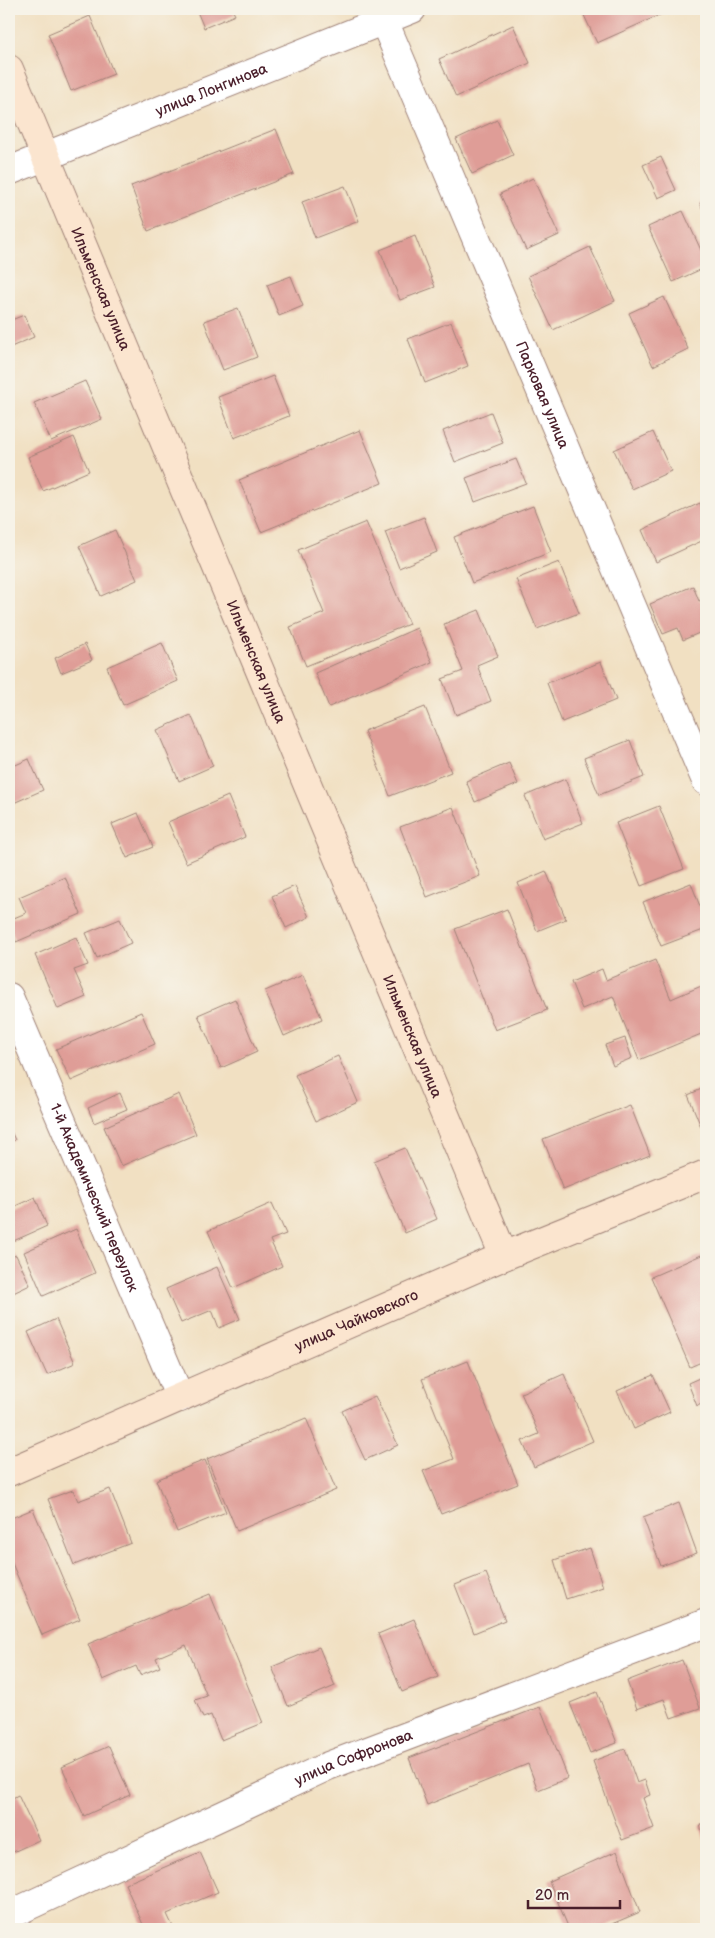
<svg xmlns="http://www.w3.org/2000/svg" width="715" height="1938" font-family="'Balsamiq Sans',sans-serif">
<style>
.building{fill:#df9d97}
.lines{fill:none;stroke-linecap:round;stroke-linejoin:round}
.minor-casing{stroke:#9e8076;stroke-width:30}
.secondary-casing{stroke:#9e8076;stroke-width:30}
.minor{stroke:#fff;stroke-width:28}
.secondary{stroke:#fbe5cf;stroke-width:28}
.labels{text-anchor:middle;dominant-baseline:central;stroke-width:5;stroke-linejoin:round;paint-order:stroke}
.street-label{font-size:15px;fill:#4a1f2b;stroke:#f7f3e8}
</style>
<rect width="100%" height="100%" fill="#f7f3e8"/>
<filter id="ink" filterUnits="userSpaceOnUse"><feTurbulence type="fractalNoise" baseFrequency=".02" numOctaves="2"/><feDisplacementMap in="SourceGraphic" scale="10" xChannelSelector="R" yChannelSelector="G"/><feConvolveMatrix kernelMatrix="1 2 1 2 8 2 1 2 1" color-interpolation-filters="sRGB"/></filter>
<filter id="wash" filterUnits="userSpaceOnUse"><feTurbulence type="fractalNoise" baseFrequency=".0096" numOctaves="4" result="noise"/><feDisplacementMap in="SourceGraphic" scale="20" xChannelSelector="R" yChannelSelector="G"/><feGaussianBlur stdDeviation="1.12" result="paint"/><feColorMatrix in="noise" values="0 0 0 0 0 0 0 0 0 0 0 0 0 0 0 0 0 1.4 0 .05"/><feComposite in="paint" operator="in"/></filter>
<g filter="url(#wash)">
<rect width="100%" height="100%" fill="#f1e0c2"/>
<g id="blocks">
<!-- building -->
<path class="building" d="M196,9H232L235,15L204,28Z
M581,9H673L597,43Z
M90,16L114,74L71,91L48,34Z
M513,25L530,63L456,97L439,59Z
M497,120L513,155L472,174L456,139Z
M276,129L294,174L148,231L131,186Z
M661,157L676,190L658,198L643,165Z
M533,178L559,235L526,250L500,194Z
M345,186L359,221L315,238L302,202Z
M706,200V217L700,203Z
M683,211L706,261V267L673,282L648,227Z
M415,236L435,287L400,300L380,250Z
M590,247L615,301L553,330L528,276Z
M291,276L303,306L279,316L267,285Z
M664,297L688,349L653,366L629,313Z
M238,308L257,357L223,370L204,321Z
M24,315L34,337L11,347L9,342V321Z
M451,322L468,366L425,383L408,339Z
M273,376L289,416L234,438L218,397Z
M85,381L102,419L51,441L34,403Z
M491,412L503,443L455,462L443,431Z
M360,430L382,483L261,532L239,480Z
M653,432L671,471L632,489L614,450Z
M74,437L89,471L43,491L28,457Z
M516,459L526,483L475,502L466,478Z
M700,503L706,518V539L656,562L642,530Z
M533,506L551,552L472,583L454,537Z
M424,517L437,552L399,568L385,532Z
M366,522L409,624L306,666L290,627L324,613L298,550Z
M115,530L137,580L101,596L79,546Z
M559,562L579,613L537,629L516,579Z
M693,586L699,601L706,598V630L683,640L678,628L663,634L650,604Z
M479,610L498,656L477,665L491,701L456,715L442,679L463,671L444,624Z
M417,628L432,662L329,707L315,673Z
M162,643L178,681L123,705L107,667Z
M85,644L92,660L61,673L55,658Z
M601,662L616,700L562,722L547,683Z
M425,707L451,772L390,796L364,731Z
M191,715L213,766L179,781L157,730Z
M630,740L644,777L599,795L584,758Z
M29,759L43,790L9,805V768Z
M509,763L518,784L475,802L466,781Z
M565,779L583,823L543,839L525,796Z
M228,796L245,837L186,863L168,822Z
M659,806L684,869L641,886L616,823Z
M453,807L480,876L427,897L400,827Z
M138,813L153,847L127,858L112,824Z
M546,871L566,919L537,931L518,883Z
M65,877L81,914L16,942L9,926V920L26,913L19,897Z
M691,883L706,922V929L661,946L643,902Z
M295,886L309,917L286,928L272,896Z
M507,909L547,1010L495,1030L455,929Z
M120,919L131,943L97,958L86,933Z
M76,937L88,965L74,970L86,997L58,1009L35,955Z
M655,960L671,999L706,984V1032L639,1060L613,996L582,1009L571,982L602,969L606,980Z
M303,975L322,1019L284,1036L265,991Z
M235,999L257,1052L221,1068L198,1015Z
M141,1012L155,1044L71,1081L56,1049Z
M625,1038L632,1058L613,1066L605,1045Z
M338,1056L358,1102L316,1121L295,1075Z
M706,1087V1128L702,1129L688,1095Z
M120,1093L127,1109L94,1123L88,1108Z
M179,1094L196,1134L121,1166L104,1127Z
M630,1105L650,1155L563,1190L543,1139Z
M9,1127L15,1140L9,1143Z
M405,1148L437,1219L405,1233L374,1161Z
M35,1197L47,1226L9,1243V1209Z
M272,1203L286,1234L270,1240L282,1266L233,1288L208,1231Z
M76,1229L95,1273L43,1296L24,1252Z
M706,1253V1360L690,1367L651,1277Z
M16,1255L30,1285L9,1295V1258Z
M217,1267L240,1319L219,1328L212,1310L181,1323L166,1289Z
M56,1319L75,1363L47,1375L28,1332Z
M468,1361L518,1484L441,1514L423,1471L454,1459L422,1379Z
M564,1374L593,1441L534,1467L522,1441L539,1434L521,1393Z
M653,1375L670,1412L634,1429L617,1391Z
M706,1375V1402L697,1406L688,1383Z
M375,1396L398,1445L365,1460L342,1411Z
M306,1418L336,1490L237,1531L207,1459Z
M205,1460L226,1512L177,1532L156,1480Z
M110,1489L131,1543L74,1565L48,1499L73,1490L78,1501Z
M679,1503L697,1553L661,1566L643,1517Z
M33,1509L80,1619L42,1635L9,1556V1519Z
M590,1548L603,1587L566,1599L554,1560Z
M486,1573L505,1620L474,1633L455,1585Z
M210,1594L263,1723L221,1740L211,1715L203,1718L195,1700L207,1696L186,1645L156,1658L160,1667L140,1675L136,1666L103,1680L88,1644Z
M414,1619L438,1677L402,1692L378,1634Z
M319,1647L335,1686L288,1706L272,1667Z
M682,1660L700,1708L671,1718L664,1699L637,1709L627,1681Z
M597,1692L617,1743L590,1753L570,1703Z
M540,1707L568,1778L538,1790L528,1764L427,1805L409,1758Z
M109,1746L130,1795L84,1816L62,1767Z
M625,1749L637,1783L645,1780L650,1795L643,1798L654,1828L622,1840L593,1761Z
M18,1795L39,1840L9,1854V1800Z
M706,1823V1845L700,1825Z
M617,1851L640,1912L600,1929H569L549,1881Z
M200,1852L218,1892L167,1914L174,1929H145L125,1884Z"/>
</g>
</g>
<g filter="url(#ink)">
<use href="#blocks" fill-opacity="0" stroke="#9e8076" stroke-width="1"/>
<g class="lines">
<defs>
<g id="minor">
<path id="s1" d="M379,9L706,781"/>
<path id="s2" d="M9,171L412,9"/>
<path id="s3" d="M9,997L180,1398"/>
<path id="s4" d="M9,1915L328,1766L706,1623"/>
</g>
<g id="secondary">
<path id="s5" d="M9,69L504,1256"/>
<path id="s6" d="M9,1472L504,1256L706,1174"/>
</g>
</defs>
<!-- minor casing -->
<use href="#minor" class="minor-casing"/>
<!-- secondary casing -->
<use href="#secondary" class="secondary-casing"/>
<!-- minor -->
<use href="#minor" class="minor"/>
<!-- secondary -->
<use href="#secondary" class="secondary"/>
</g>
</g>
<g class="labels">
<!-- street labels -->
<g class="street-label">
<text stroke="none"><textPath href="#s2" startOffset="218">улица Лонгинова</textPath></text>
<text stroke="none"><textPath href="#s5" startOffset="238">Ильменская улица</textPath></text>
<text stroke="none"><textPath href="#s1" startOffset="419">Парковая улица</textPath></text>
<text stroke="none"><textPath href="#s5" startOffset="642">Ильменская улица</textPath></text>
<text stroke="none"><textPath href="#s5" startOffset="1048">Ильменская улица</textPath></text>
<text stroke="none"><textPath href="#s3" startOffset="218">1-й Академический переулок</textPath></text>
<text stroke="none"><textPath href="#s6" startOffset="379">улица Чайковского</textPath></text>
<text stroke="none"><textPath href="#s4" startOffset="379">улица Софронова</textPath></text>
</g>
</g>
<!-- margin -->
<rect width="715" height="1938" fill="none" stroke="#f7f3e8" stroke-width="30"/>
<!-- scale -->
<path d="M528 1900v8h92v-8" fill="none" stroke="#4a1f2b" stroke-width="2.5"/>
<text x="535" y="1900" font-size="15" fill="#4a1f2b" stroke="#f7f3e8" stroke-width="4" paint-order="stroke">20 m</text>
</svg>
